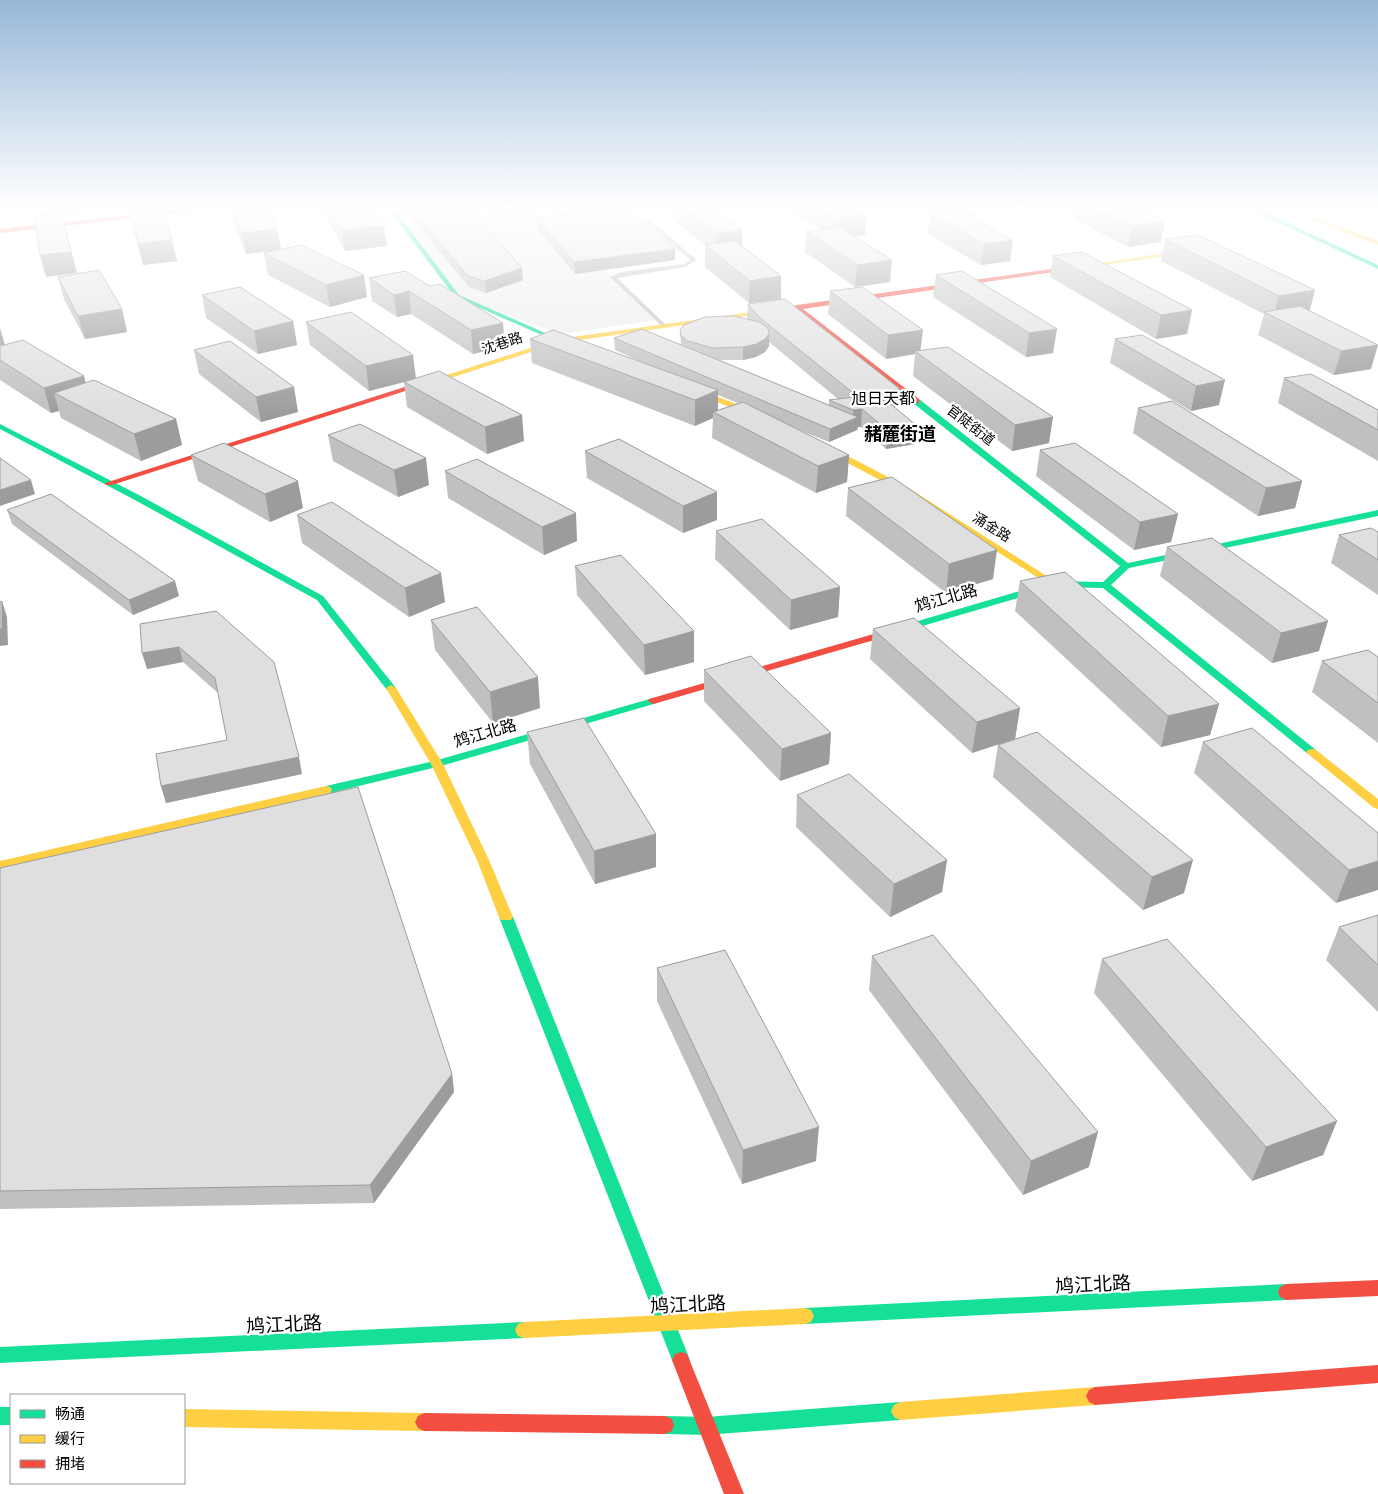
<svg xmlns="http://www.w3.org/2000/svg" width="1378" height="1494" font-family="'Public Sans','Noto Sans SC',sans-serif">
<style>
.green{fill:#ececec}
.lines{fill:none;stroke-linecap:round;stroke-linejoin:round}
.lane{fill:#bebebe;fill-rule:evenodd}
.fast{fill:#16e098;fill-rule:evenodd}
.slow{fill:#ffcf43;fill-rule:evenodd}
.jam{fill:#f24e42;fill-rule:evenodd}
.wall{fill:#c0c0c0;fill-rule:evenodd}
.shaded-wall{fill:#9c9c9c}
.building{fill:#dfdfdf;stroke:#9c9c9c}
.labels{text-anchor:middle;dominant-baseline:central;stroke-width:4.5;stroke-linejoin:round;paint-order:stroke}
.far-street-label{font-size:14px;fill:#000;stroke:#fff}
.far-quarter-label{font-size:16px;fill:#000;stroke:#fff}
.street-label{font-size:16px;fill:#000;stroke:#fff}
.far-district-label{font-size:18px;font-weight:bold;fill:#000;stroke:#fff}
.near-street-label{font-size:19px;fill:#000;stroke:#fff}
</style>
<rect width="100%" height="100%" fill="#fff"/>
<!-- green -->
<path class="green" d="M395,206H703L557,224L658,320L559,334L457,296Z"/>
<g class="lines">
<!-- lane -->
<path class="lane" d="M647,221H651L697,260L685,267L617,278L666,325V327L664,328L610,277L621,272L684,264L690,260L647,223Z"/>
<!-- fast -->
<path class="fast" d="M386,206H392L459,295L568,343V345H564L455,297Z
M1243,206H1251L1378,265V269Z
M913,399H919L1128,563L1378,510V516L1129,568L1111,585L1316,750L1318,752L1316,754H1308L1103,588L1055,587L919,627H911L910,625L911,623L1054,581L1103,582L1120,566L913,403Z
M0,424L139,495L323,596L396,688L391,691L387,690L317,600L133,499L0,429Z
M653,698L657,699L658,701L657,703L441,766L326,794L320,790L326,786L434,761Z
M506,912L511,914L513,917L690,1360L687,1366L681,1368L675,1366L672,1360L499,917L501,914Z
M1286,1284L1292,1287L1294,1292L1292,1297L1286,1300L805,1324L799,1322L796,1316L799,1310L805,1308Z
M524,1322L530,1324L533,1330L530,1336L524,1338L0,1363V1347Z
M900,1402L906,1405L909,1411L906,1417L900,1420L706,1435L665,1434L658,1431L656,1425L658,1419L665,1416L706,1417Z
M0,1407H11V1425H0Z"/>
<!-- slow -->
<path class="slow" d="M1311,216L1378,241V245L1309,219Z
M1184,250L1186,251V253L1052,273L1049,271Z
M765,310L768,312L767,313L559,343L423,387L416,385L558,339Z
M682,385H688L769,417L762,419L682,389Z
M815,442H821L907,487L1059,584L1054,587L1051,586L901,491L815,446Z
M391,685L396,688L443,764L489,860L513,917L511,920H501L499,917L477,860L431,764L386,688Z
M1312,749L1316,750L1378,799V809L1374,808L1308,754L1306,752L1308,750Z
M326,786L330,787L332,790L330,793L0,869V861Z
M805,1308L811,1310L814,1316L811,1322L805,1324L524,1338L518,1336L515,1330L518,1324L524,1322Z
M1095,1387L1101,1390L1104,1396L1101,1402L1095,1405L900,1420L894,1417L891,1411L894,1405L900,1402Z
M184,1409L424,1413L430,1416L433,1422L430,1428L424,1431L184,1427Z"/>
<!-- jam -->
<path class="jam" d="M220,206H240L0,233V229Z
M1052,269L1055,271L1054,272L803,309L919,399V403H916L796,310L765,314L762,312L797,305Z
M417,383L424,385L112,485H106L105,483Z
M915,622L919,623L920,625L919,627L657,703L653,704L648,701L649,699Z
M1378,1280V1296L1286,1300L1280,1297L1278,1292L1280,1287L1286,1284Z
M681,1352L687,1354L744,1494H724L672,1360L675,1354Z
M1378,1365V1383L1095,1405L1089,1402L1086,1396L1089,1390L1095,1387Z
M424,1413L665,1416L672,1419L674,1425L672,1431L665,1434L424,1431L418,1428L415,1422L418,1416Z"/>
</g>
<!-- wall -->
<path class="wall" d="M126,206H161L177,261L143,265L128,208H126Z
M229,206H267L277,229L281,249L367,297L330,307L268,275L264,253L278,250L246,254L231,216Z
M320,206H372L387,246L345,251Z
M402,206H540V207L530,212L516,213L478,207V210L474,213L523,280L486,293L469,287Z
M671,206H710L742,246L781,276V299L749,303L705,267V245L671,218Z
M784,206H852L865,235L854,236L890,282L855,287L805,252L806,231L821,229Z
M914,206H975L974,219L1013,240L1010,261L981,265L928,234L930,215Z
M1052,206H1133L1161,242L1128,247L1074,219L1075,209L1061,211Z
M536,218L675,249V260L575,274L537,229Z
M1165,239L1315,290L1309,311L1371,369L1334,375L1258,335L1264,314L1161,261Z
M1053,256L1192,310L1187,334L1156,339L1050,277Z
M405,271L505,346L473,354L411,314L397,317L372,301L369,278Z
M962,271L1053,353L1026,357L933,297L936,275Z
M58,277L122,309L127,332L85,339L64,299Z
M830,291L921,351L1049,443L1012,451L913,376L915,354L886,359L828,314Z
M202,295L293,321L297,345L258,354L206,318Z
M748,304L900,389L899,406L894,407L917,426L915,444L886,449L861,427H858L857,430L829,442L792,427L849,455L847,482L816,493L712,438L713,418L695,426L532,363L530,339L650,366L615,350L614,338L681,344L680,330L747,319ZM769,342L838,399L829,400V405L720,360H743L756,357L765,352L769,346ZM718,395L738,403L718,410Z
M306,322L416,378L524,441L487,454L407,407L404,382L369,391L310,345Z
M1142,335L1219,405L1191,411L1110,363L1115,339Z
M0,346L84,376L85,382L176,419L182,445L141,461L61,418L59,411L51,413L0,380Z
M194,350L298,412L261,422L199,374Z
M1284,378L1378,410V461L1278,403Z
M1138,408L1302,481L1295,508L1258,516L1133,433Z
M328,435L429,485L398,497L333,461Z
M1040,450L1178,514L1171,542L1134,550L1036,476Z
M585,451L717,492V520L683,533L587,478Z
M191,455L303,508L270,522L198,481Z
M445,471L577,541L544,555L448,498Z
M848,488L993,579L946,593L846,516Z
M7,510L179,596L133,615L12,524Z
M297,515L445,602L409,617L302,543Z
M716,531L840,587L838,617L790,630L715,559Z
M1378,532V595L1331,563L1339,535Z
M1167,547L1319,651L1272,663L1160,576Z
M575,566L694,631V662L645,675L577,595Z
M1020,581L1219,704L1210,735L1161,747L1015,611Z
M216,611L302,774L166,803L161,786L227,740L218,693L183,662L147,669Z
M431,620L540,708L493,723L435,650Z
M873,629L1020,708L1015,739L972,753L870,659Z
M1378,657V743L1312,692L1322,661Z
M704,670L831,733L829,764L780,781L704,701Z
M527,732L656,867L595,884L530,764Z
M1203,742L1378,833L1336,903L1194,773Z
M998,745L1184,893L1143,910L993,777Z
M797,795L947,860L942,892L890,917L796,827Z
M0,868L452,1074L454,1092L374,1203L0,1209Z
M1378,915V1012L1326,960L1339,927Z
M872,956L1089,1167L1023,1195L869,990Z
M1102,959L1337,1121L1323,1155L1252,1181L1094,993Z
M657,968L816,1161L742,1184L657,1001Z"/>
<!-- shaded-wall -->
<path class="shaded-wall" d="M59,206H85V211L62,214L77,273L46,277L40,255L61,214Z
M466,206H478V210L460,221L459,210Z
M529,206H540V207L530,212Z
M946,206H975L974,219L945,222Z
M1061,206H1076L1075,209L1061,211Z
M867,214L865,235L837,239L838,218Z
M1165,221L1161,242L1128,247L1132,226Z
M384,226L387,246L345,251L342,230Z
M277,229L281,250L246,254L242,233Z
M742,230V251L716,254V233Z
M172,240L177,261L143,265L138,244Z
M1013,240L1010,261L981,265L984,244Z
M675,249V260L575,274L574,262Z
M892,260L890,282L855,287L857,265Z
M522,268L523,280L486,293L485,281Z
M364,275L367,297L330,307L326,285Z
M781,276V299L749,303L750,281Z
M1315,290L1309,313L1273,317L1279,296Z
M409,291L411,314L397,317L394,295Z
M122,309L127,332L85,339L78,316Z
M1192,310L1187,334L1156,339L1161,315Z
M293,321L297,345L258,354L254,331Z
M503,323L505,346L473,354L471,330Z
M0,328L5,345H0Z
M1057,329L1053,353L1026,357L1029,333Z
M923,330L920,354L915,351V354L886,359L888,335Z
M769,334V346L765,352L756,357L743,360V347Z
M1378,345L1371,369L1334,375L1341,351Z
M413,355L416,379L369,391L366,366Z
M84,376L90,401L54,393L59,411L51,413L44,388Z
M1225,380L1219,405L1191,411L1196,386Z
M294,387L298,412L261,422L256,397Z
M900,389L899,406L866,412L862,409L861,427H858L857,430L829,442L830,429L853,419V410H856L857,396Z
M718,390V414L713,412V418L695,426V400Z
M522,415L524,441L487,454L485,427Z
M1053,417L1049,443L1012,451L1015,425Z
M176,419L182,445L141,461L134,434Z
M917,426L915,444L886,449L888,431Z
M849,455L847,482L816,493L818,466Z
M426,458L429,485L398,497L394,470Z
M31,480L35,494L0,506V490Z
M298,481L303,508L270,522L265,494Z
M1302,481L1295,508L1258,516L1266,488Z
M717,492V520L683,533V506Z
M576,513L577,541L544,555L542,527Z
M1178,514L1171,542L1134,550L1140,522Z
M997,550L993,579L946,593L949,564Z
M441,573L445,602L409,617L405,588Z
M175,581L179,596L133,615L129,600Z
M840,587L838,617L790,630L791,600Z
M2,601L7,617L8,645L0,646V629Z
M1328,621L1319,651L1272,663L1281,633Z
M694,631V662L645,675L644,645Z
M179,647L183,662L147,669L142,653Z
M538,677L540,708L493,723L490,692Z
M1219,704L1210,735L1161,747L1168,716Z
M1020,708L1015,739L972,753L977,722Z
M831,733L829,764L780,781L782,749Z
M299,757L302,774L166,803L161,786Z
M656,834V867L595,884L594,851Z
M947,860L942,892L890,917L894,884Z
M1193,860L1184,893L1143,910L1152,877Z
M1378,861V890L1336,903L1349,870Z
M452,1074L454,1092L374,1203L370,1185Z
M1337,1121L1323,1155L1252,1181L1266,1147Z
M819,1127L816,1161L742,1184L743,1150Z
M1098,1132L1089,1167L1023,1195L1031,1161Z"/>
<!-- building -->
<path class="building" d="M128,206H161L172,240L138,244Z
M231,206H267L277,229L242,233Z
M328,206H372L384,226L342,230Z
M409,206H466L459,210L462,214L474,213L522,268L485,281L468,276Z
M682,206H710L742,230L716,233Z
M818,206H852L867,214L838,218Z
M1091,206H1133L1165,221L1132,226Z
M627,208L675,249L574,262L536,218Z
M958,210L1013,240L984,244L930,214Z
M62,213L71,252L40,255L34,216Z
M840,227L892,260L857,265L806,231Z
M1198,235L1315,290L1279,296L1165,239Z
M735,241L781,276L750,281L705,245Z
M301,245L364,275L326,285L264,253Z
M1082,252L1192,310L1161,315L1053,256Z
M99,270L122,309L78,316L58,277Z
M405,271L430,286L440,284L503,323L471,330L409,291L394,295L369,278Z
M962,271L1057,329L1029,333L936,275Z
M240,287L293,321L254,331L202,295Z
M862,287L923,330L888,335L830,291Z
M785,299L900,389L857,396L760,318L748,304Z
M1300,306L1378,345L1341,351L1264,312Z
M351,312L413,355L366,366L306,322Z
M734,316L759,322L768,328L769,334L765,339L756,344L743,347L713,348L688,341L681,336L680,330L684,325L705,317Z
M642,329L858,417L830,429L614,338Z
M553,330L718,390L695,400L530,339Z
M1142,335L1225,380L1196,386L1115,339Z
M23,340L84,376L44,388L0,360V346Z
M230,341L294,387L256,397L194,350Z
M948,347L1053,417L1015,425L915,351Z
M439,371L522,415L485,427L404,382Z
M1311,374L1378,410V430L1284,378Z
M94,380L176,419L134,434L54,393Z
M854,397L863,404L886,400L917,426L888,431L862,409L853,410L829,400Z
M1172,401L1302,481L1266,488L1138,408Z
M743,402L849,455L818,466L713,412Z
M360,424L426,458L394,470L328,435Z
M619,439L717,492L683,506L585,451Z
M224,443L298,481L265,494L191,455Z
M1075,443L1178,514L1140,522L1040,450Z
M0,458L31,480L0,490Z
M477,459L576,513L542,527L445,471Z
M892,477L997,550L949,564L848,488Z
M51,494L175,581L129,600L7,510Z
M332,502L441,573L405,588L297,515Z
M762,519L840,587L791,600L716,531Z
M1371,528L1378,532V560L1339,535Z
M1212,538L1328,621L1281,633L1167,547Z
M621,555L694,631L644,645L575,566Z
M1065,572L1219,704L1168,716L1020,581Z
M2,601V629H0V602Z
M477,607L538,677L490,692L431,620Z
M216,611L274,662L299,757L161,786L156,754L227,740L215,678L179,647L142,653L140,624Z
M914,618L1020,708L977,722L873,629Z
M1368,650L1378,657V703L1322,661Z
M751,656L831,733L782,749L704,670Z
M584,718L656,834L594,851L527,732Z
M1252,728L1378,833V861L1349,870L1203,742Z
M1037,732L1193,860L1152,877L998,745Z
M849,774L947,860L894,884L797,795Z
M358,787L452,1074L370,1185L0,1191V868Z
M1378,915V965L1339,927Z
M933,935L1098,1132L1031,1161L872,956Z
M1167,939L1337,1121L1266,1147L1102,959Z
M725,950L819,1127L743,1150L657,968Z"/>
<!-- sky -->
<linearGradient id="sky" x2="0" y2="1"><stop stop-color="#97b8d8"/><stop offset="0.5" stop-color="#fff"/><stop offset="1" stop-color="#fff" stop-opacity="0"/></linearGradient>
<rect width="1378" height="415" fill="url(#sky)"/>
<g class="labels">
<!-- far-street labels -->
<g class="far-street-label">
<text transform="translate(502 343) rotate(-18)">沈巷路</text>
<text transform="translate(971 425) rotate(38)">官陡街道</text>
<text transform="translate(992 527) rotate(32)">涌金路</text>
</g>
<!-- far-quarter labels -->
<g class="far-quarter-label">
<text x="883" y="398">旭日天都</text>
</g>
<!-- street labels -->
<g class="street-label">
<text transform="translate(946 598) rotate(-16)">鸩江北路</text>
<text transform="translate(485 733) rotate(-16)">鸩江北路</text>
</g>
<!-- far-district labels -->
<g class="far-district-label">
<text x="900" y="433">赭麓街道</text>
</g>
<!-- near-street labels -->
<g class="near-street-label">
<text transform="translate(1093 1284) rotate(-3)">鸠江北路</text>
<text transform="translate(688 1304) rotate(-3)">鸠江北路</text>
<text transform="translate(284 1324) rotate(-3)">鸠江北路</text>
</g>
</g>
<!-- legend -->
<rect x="10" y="1394" width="175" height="90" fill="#ffffff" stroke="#999999"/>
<rect x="20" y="1410" width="25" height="8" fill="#16e098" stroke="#999999"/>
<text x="55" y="1419" font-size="15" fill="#000000">畅通</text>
<rect x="20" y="1435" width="25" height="8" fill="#ffcf43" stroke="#999999"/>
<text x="55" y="1444" font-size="15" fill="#000000">缓行</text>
<rect x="20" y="1460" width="25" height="8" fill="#f24e42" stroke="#999999"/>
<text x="55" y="1469" font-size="15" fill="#000000">拥堵</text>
</svg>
